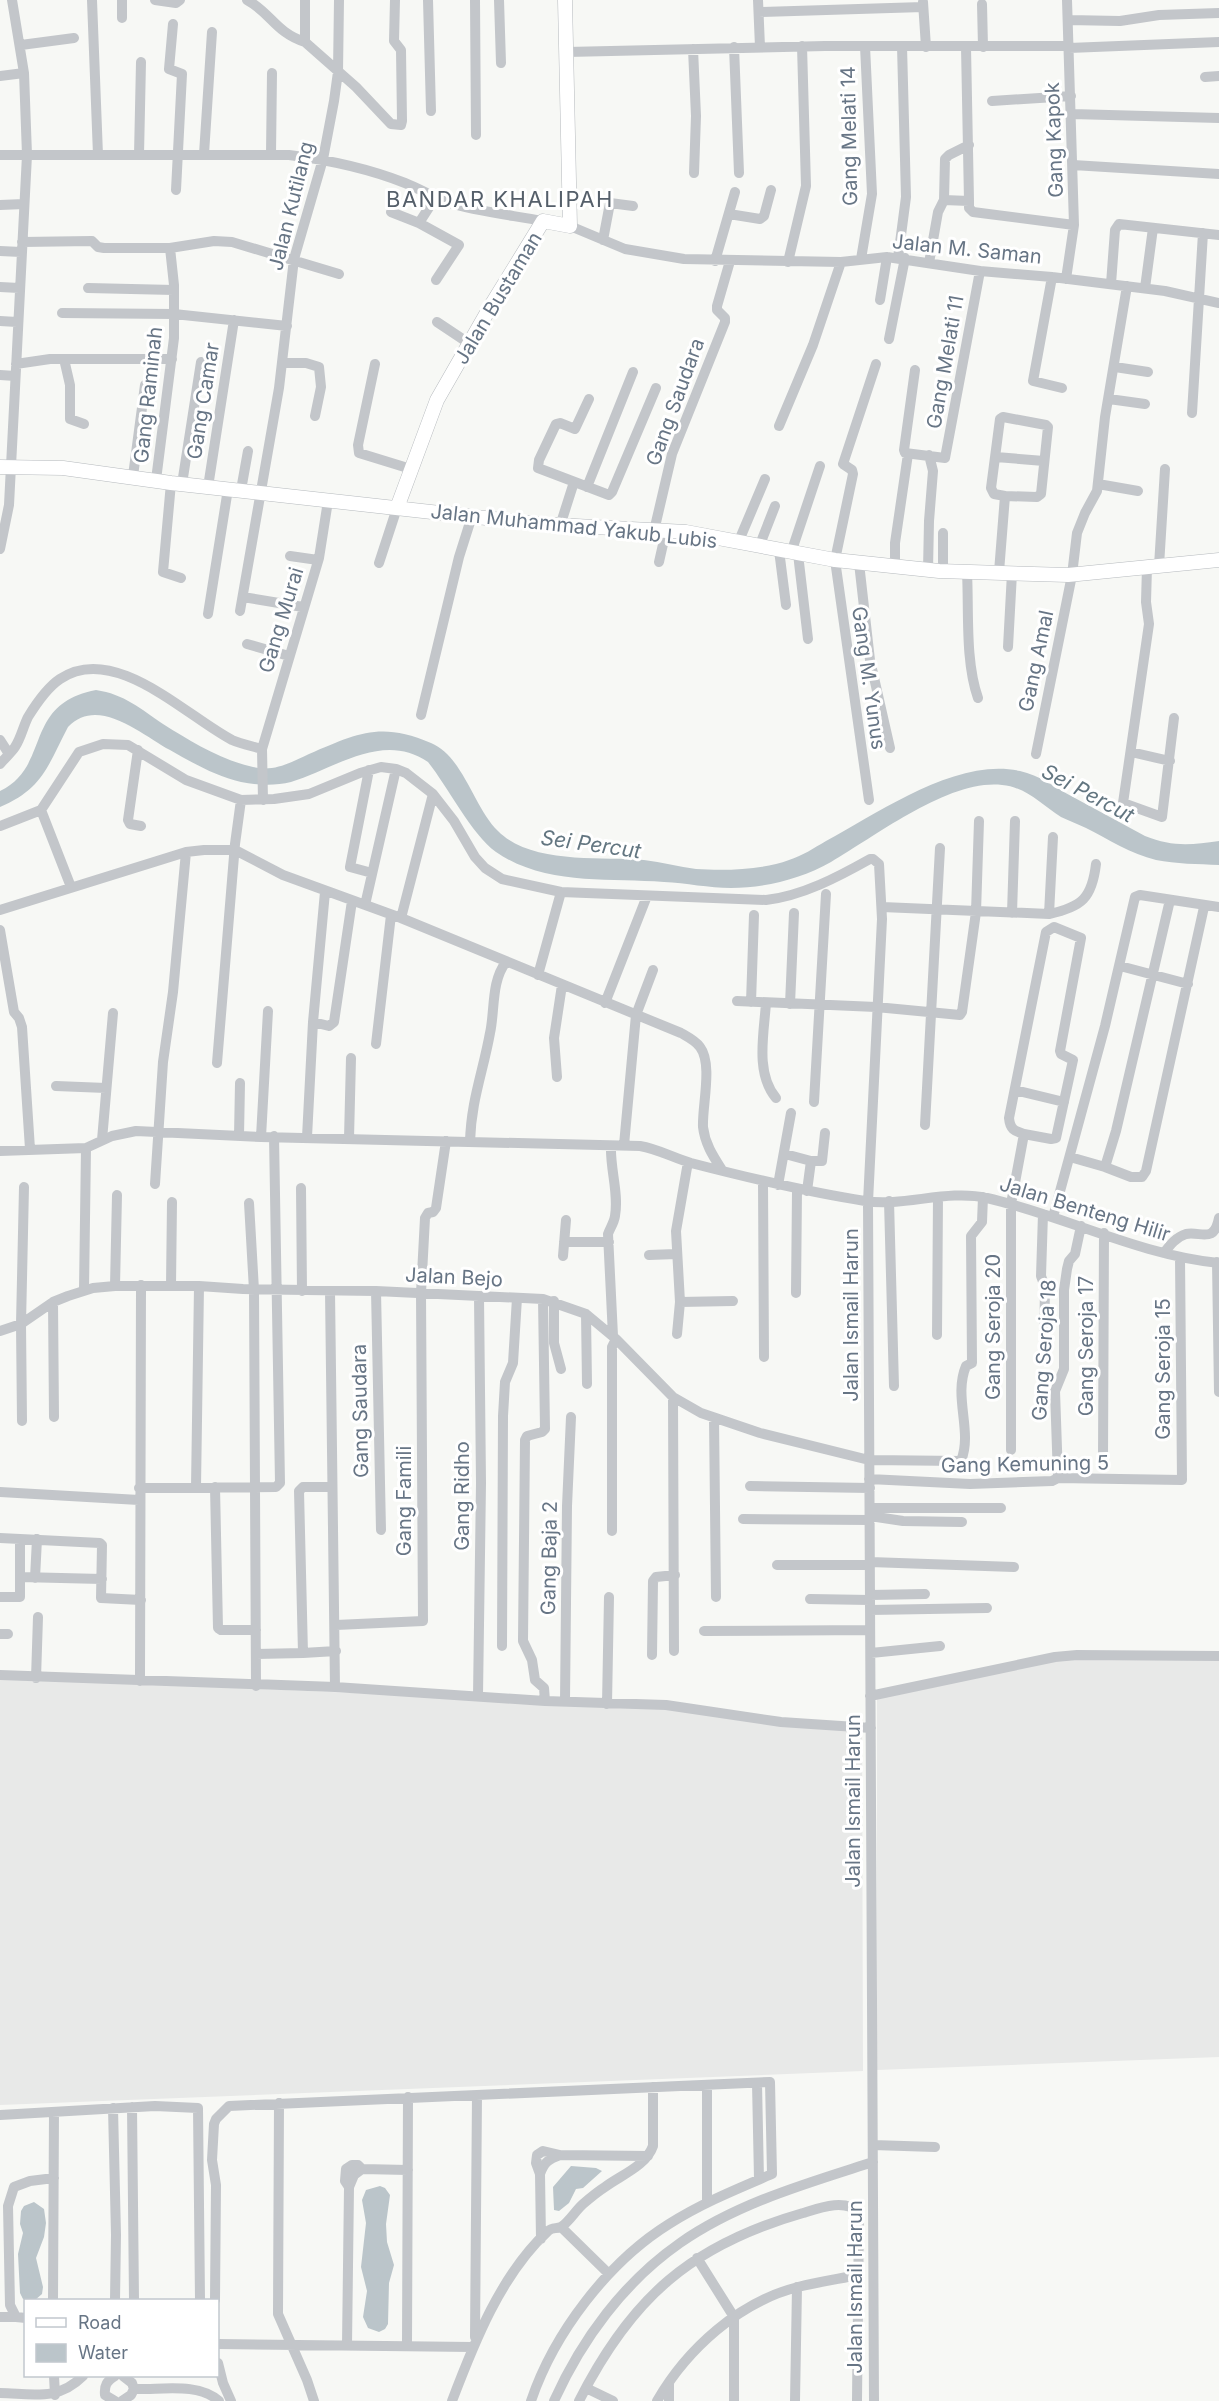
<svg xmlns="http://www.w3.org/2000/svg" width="1219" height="2401" font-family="Inter,sans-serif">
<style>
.built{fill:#e8e9e8}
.water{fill:#bbc5ca}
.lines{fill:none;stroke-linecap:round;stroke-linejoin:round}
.major-casing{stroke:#b6babe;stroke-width:15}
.minor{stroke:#c3c6ca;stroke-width:10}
.major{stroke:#fff;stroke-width:14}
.labels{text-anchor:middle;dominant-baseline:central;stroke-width:6;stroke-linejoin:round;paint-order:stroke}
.street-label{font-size:20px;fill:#677585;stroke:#fff}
.water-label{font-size:21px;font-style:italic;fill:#637681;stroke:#fff}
.quarter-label{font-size:22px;letter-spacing:1.5px;fill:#555f6a;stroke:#fff}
</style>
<rect width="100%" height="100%" fill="#f7f8f5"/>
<!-- built -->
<path class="built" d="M1057,1656H1219V2057L877,2070V1697Z
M0,1678L684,1707L862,1729L863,2071L0,2105Z"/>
<!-- water -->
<path class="water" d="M96,690C124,694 141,709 163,724C190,741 221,760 253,767C274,772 290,763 309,754C356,734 380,721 431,743C463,756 474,808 498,831C532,865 600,856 644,860C662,862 679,867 696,869C725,871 762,870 789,860C802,856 814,848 826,841C880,812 957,757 1020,771C1039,775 1056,788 1073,797C1097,810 1121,823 1145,836C1172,847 1191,845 1219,841V865C1198,864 1176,864 1156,860C1131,854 1108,839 1086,828C1078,824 1069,821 1061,817C1042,805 1026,787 1002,785C949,779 876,836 831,862C801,879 765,888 731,888C709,888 686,883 664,882C608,878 545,886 496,852C472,835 448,787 428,762C383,731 336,768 291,782C275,786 256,785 241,782C215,776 193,763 170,750C142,735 98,695 68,727C48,765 43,789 0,807V791C52,766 22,704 96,690Z
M571,2166L596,2168L602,2171L583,2188L576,2189L569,2203L559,2211L554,2210L553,2187Z
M380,2186L385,2188L390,2195L386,2224L387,2242L394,2265L389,2283L388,2324L385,2329L379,2332L368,2328L363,2317L367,2291L361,2267L366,2223L362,2200L366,2190Z
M34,2202L44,2209L46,2223L44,2237L36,2258L43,2287L42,2294L35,2300L23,2299L20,2293L18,2254L23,2233L20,2224L21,2211L24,2206Z"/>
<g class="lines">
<defs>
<path id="major" d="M0,467L63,468L171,483L539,524L686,532L835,560L939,571L1068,575L1219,560
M397,508L437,400L492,304L543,221L570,226L565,0"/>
</defs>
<!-- major casing -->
<use href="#major" class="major-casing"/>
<!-- minor -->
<path class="minor" d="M92,0L98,155
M155,0L176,3L180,0
M247,0C270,12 276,33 305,42
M305,0V42L356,87L391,124L401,125L402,121L401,50L394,41L395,0
M428,0L431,111
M475,0L476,135
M499,0L501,63
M758,0L760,47
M923,2L926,47
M982,4L983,47
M759,12L923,7
M122,18V0
M1068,20L1120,21L1159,15L1219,13
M173,24L169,69L182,74L176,190
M21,45L74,38
M734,47L739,173
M1069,48L1219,42
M693,49L696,116L694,173
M567,52L825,46H1069
M0,76L24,73
M1205,77L1219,76
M992,101L1071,96
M1072,114L1219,118
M204,154L212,32
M271,154L272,73
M0,155H289C329,160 367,168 405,183C420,189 433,197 447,202C478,212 511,215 543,221
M139,155L141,62
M1073,165L1219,174
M944,200L969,201L966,47
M969,201V208L973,212L1074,225
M0,205L24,204
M391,212L419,223L459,245L436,280
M729,214L760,219L764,216L771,190
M419,223L435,198
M570,226L625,249L684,259L841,262L887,257L980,271L1052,277L1165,291L1219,303
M603,240L610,203L633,206
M22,242L92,241L98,247L104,248H170L214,241L232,242L339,274
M0,251L21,252
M898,258L906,197L902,46
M861,259L872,194L865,46
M715,261L735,192
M788,262L806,186L802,46
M929,263L938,212L944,200L945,159L949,155L969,145
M1052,277L1033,381L1062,388
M1066,279L1074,225L1067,0
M1111,284L1115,230L1119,224L1219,235
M0,287L19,288
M88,288L174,290
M1145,288L1153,228
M880,300L887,257
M62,313L174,314L287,326
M0,321L17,322
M437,322L470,344
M889,339L905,258
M64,359L70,385V419L84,424
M283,363H306L319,367L321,387L315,416
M16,364L50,359H172
M375,364L358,445L359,453L411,469
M1115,367L1148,372
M915,370L904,450L905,453L945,458L980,271
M0,375L15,376
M589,399L575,429L560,423L556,424L539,460L538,468L609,495L612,492L656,388
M1109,399L1145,404
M1192,413L1203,233
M779,426L813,345L841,262
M996,457L1044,461
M133,476L145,385
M156,480L174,338V285L170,248
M171,483L163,572L181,578
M182,484L201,362
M1098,484L1138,491
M208,487L234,320
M587,487L633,372
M241,490L248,451
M560,526L574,482
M654,531L672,454L725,322V318L717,310V306L730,261
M943,533V571
M738,543L765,479
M759,547L775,506
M0,549L9,505L27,155L24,73L12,0
M779,550L786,605
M791,553L820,466
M798,554L808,639
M290,556L318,560
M659,562L666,531
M379,563L397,508
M859,563L870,660L890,748
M1159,566L1165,469
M895,567V543L908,454
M1147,567L1146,602L1149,624L1123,803L1162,817L1174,718
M928,570L929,521L933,471L929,455
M967,572C969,611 965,661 978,698
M999,572L1005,496L1037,497L1041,494L1048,427L1046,425L1003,417L1000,419L991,488L994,494L1005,496
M243,597L303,607
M240,611L279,388L294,259L323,159L334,101L338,72L339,0
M208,614L228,489
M247,644L289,656
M1008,647L1012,573
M421,715L459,557L472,516
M0,740L9,754
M138,750L128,820L130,824L141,826
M1131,752L1170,761
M1036,754L1072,575L1077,533L1085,513L1097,491L1105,417L1127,286
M0,764C5,758 11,753 15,747C21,738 23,727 28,717C36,704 48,687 60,679C114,642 186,716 232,740C241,744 252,746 262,749
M369,770L350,867L372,873
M263,800L262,749L319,558L328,501
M869,800L835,560L853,474L852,470L843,464L876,364
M41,810L71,887
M0,826L41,810L79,752L103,744L128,745L186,780L241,800L274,799L309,794L360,773L381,767L396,769L406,773L433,794L454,821L475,857L485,868L502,879L561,892L766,900C802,896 838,877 870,859H873L879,864L882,919L868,1202L874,2401
M365,905L396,769
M882,907L1049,914C1082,907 1092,898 1096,864
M0,910L186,852L204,850H235L283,875L401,918L681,1033C688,1037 696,1041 700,1047C713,1064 702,1106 703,1127C705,1144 713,1156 722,1170
M1012,913L1015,821
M1049,914L1053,837
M401,918L433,794
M0,930L14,1012L19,1018L22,1027L30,1149
M1120,966L1188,984
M538,975L561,892
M737,1001L876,1007L960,1015L962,1012L976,912L979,821
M751,1002L754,915
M605,1003L647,896
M766,1003C764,1033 755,1073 776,1098
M790,1004L794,913
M313,1022L329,1026L334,1022L352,901
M376,1044L391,915
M217,1063L235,844L241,800
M557,1077L554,1038L562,985
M56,1086L106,1088
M1015,1090L1064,1102
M814,1102L826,894
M925,1125L940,848
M239,1136L240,1083
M261,1137L268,1011
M307,1137L313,1022L325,892
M349,1138L351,1058
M102,1140L113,1013
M470,1142C471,1101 483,1072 490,1033C495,1011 491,981 506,962
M624,1145L636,1015L653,970
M611,1146C610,1169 619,1193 615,1216C614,1223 610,1228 608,1234L613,1336
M0,1151L86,1148L112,1136L136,1131L261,1137L640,1146C658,1149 674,1158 691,1163C749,1178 806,1192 865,1201C904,1207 947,1189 987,1198C1065,1216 1139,1255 1219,1263
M785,1154L811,1161
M1070,1157L1105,1167L1116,1131L1170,900
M1105,1167L1131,1177H1142L1146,1171L1204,907
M763,1182L764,1357
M155,1184L163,1062L173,992L186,852
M778,1185L791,1113
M301,1188L302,1291
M807,1191L811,1161H822L825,1133
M889,1201L894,1386
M249,1203L254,1290L256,1686
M1043,1214L1041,1276L1045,1287L1044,1350
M1053,1217L1105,1026L1135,897L1140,895L1219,907
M564,1242H609
M1164,1253C1170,1245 1176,1237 1186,1234C1201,1231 1214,1244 1219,1218
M649,1255L676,1254
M563,1256L566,1220
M1217,1262L1219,1392
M115,1286L117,1195
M171,1286L172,1202
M84,1290L86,1148
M330,1291L335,1687
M376,1291L381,1530
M796,1293L797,1190
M543,1299L545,1429L542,1432L527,1436L525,1440L523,1641L532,1660L535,1680L544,1688L545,1701
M554,1301V1343L561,1369
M53,1302L54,1417
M680,1302L733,1301
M586,1314L587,1384
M0,1331L21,1324L53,1302L68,1296L93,1288L115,1286H199L243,1289L376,1291L543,1299L586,1314L616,1339L673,1397L701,1413L760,1433L869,1460L961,1461C973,1431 953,1397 966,1366L972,1363L971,1236L982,1222L983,1197
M677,1334L680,1302L676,1231L688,1162
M937,1335L938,1197
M673,1397L674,1651
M714,1418L716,1597
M22,1421L21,1324L24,1187
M1011,1450V1204L1024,1134L1051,1139L1056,1138L1073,1060L1061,1054L1060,1051L1081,938L1054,927L1046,932L1009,1118C1010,1129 1014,1131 1024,1134
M1103,1459L1104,1233
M1058,1478L1055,1391L1064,1369V1290L1067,1269L1069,1261L1075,1254L1081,1226
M869,1479L970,1484L1052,1481L1058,1478L1182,1480L1180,1257
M750,1486L870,1488
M196,1487L199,1286
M215,1487L218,1628L221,1630H256
M139,1488L276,1487L280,1483L274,1136
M0,1492L139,1500
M870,1508H1001
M870,1516L903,1521L962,1522
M743,1519L870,1520
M612,1531V1347L616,1339
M0,1538L100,1543L102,1545L101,1598L141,1600
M870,1562L1014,1567
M777,1565H870
M20,1577L102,1579
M35,1578L37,1539
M870,1595L925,1594
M0,1597H20V1539
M810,1599L870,1600
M870,1610L987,1608
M336,1625L423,1621L421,1293L425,1218L428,1213L433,1212L436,1208L446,1141
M704,1631L870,1630
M0,1634H8
M502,1646L503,1416L505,1382L513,1363L517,1298
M303,1653L336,1651
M871,1653L940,1646
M256,1654L303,1653L299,1491L303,1487H332
M652,1655L653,1581L656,1577L675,1575
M0,1675L335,1687L545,1701L666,1705L781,1722L871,1728
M36,1678L38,1617
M140,1681L141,1285
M478,1696L481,1483L479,1297
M870,1696L1055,1657L1077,1655L1219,1656
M565,1701L567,1506L571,1417
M607,1704L609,1597
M757,2083L759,2179
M279,2103L278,2314L307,2380L314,2401
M132,2107L134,2300
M113,2108L116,2235L115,2300
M0,2115L155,2106L198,2108L200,2300
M873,2145L935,2147
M540,2174L536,2163L537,2155L543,2151L560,2155
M349,2187L345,2181L346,2169L352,2165H358L362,2169
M707,2202V2085
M561,2227L609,2274
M541,2239L540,2174C544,2162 549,2159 560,2155L648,2156
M697,2258L734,2317V2401
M53,2300L54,2112
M215,2300L216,2185L212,2160L214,2124L216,2119L229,2106L770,2082L772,2174C737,2189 702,2203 669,2224C608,2262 554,2333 531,2401
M0,2317H16
M26,2318L16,2317L10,2305L8,2206L14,2187L30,2181L54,2178
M475,2337L477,2095
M218,2344L472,2347
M347,2345L349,2187L354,2175L362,2169L408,2170
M407,2346L408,2097
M218,2363L223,2383L231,2401
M54,2376L55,2395
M123,2376L132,2383L134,2389
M586,2388L613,2401
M134,2389C161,2390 198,2382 219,2401
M0,2393C34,2394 58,2401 83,2376
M115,2401L105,2395C104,2385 107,2381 115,2376
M122,2401L131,2395L134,2389
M452,2401C474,2343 501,2274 548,2231C552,2227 556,2229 561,2227C569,2222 576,2210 583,2204C590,2198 597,2192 605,2187C621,2175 646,2166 653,2146V2087
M554,2401C582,2339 624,2282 680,2243C737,2203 808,2183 873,2162
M579,2401C631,2298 691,2245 803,2213C819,2208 846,2198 859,2213L857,2401
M657,2401C687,2349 739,2302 798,2287C818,2282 838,2279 858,2275
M669,2401V2383
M795,2401L797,2287"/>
<!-- major -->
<use href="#major" class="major"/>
</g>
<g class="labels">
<!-- street labels -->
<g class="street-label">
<text transform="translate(849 136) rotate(-91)">Gang Melati 14</text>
<text transform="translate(1054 140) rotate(-92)">Gang Kapok</text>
<text transform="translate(291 206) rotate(-76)">Jalan Kutilang</text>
<text transform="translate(967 249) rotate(6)">Jalan M. Saman</text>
<text transform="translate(498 298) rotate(-59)">Jalan Bustaman</text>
<text transform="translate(945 362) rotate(-80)">Gang Melati 11</text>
<text transform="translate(148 395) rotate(-84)">Gang Raminah</text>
<text transform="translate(203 401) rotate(-81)">Gang Camar</text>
<text transform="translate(675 402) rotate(-70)">Gang Saudara</text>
<text transform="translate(574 526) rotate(6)">Jalan Muhammad Yakub Lubis</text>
<text transform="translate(281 620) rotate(-73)">Gang Murai</text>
<text transform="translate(1036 661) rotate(-78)">Gang Amal</text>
<text transform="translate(869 678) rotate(82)">Gang M. Yunus</text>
<text transform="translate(1085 1209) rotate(17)">Jalan Benteng Hilir</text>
<text transform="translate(454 1277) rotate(3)">Jalan Bejo</text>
<text transform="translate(851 1315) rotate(-90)">Jalan Ismail Harun</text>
<text transform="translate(993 1327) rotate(-90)">Gang Seroja 20</text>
<text transform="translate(1086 1346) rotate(-90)">Gang Seroja 17</text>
<text transform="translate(1044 1350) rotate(-86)">Gang Seroja 18</text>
<text transform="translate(1163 1369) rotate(-90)">Gang Seroja 15</text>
<text transform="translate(360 1411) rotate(-91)">Gang Saudara</text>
<text transform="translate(1025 1464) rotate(-1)">Gang Kemuning 5</text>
<text transform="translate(462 1496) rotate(-90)">Gang Ridho</text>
<text transform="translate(404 1501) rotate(-90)">Gang Famili</text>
<text transform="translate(549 1558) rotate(-89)">Gang Baja 2</text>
<text transform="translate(853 1801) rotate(-90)">Jalan Ismail Harun</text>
<text transform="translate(855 2287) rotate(-90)">Jalan Ismail Harun</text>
</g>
<!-- water labels -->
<g class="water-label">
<text transform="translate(1088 793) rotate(28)">Sei Percut</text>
<text transform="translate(591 844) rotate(8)">Sei Percut</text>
</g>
<!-- quarter labels -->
<g class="quarter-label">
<text x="500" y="199">BANDAR KHALIPAH</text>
</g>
</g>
<!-- legend -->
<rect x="24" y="2299" width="195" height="78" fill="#ffffff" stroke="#c2c8ce" stroke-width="1.5"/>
<rect x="36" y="2318" width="30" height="9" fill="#ffffff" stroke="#c2c8ce" stroke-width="1.5"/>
<text x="78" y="2329" font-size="18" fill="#677585">Road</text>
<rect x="36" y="2344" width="30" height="18" fill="#bbc5ca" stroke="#c2c8ce" stroke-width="1.5"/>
<text x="78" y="2359" font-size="18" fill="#677585">Water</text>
</svg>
